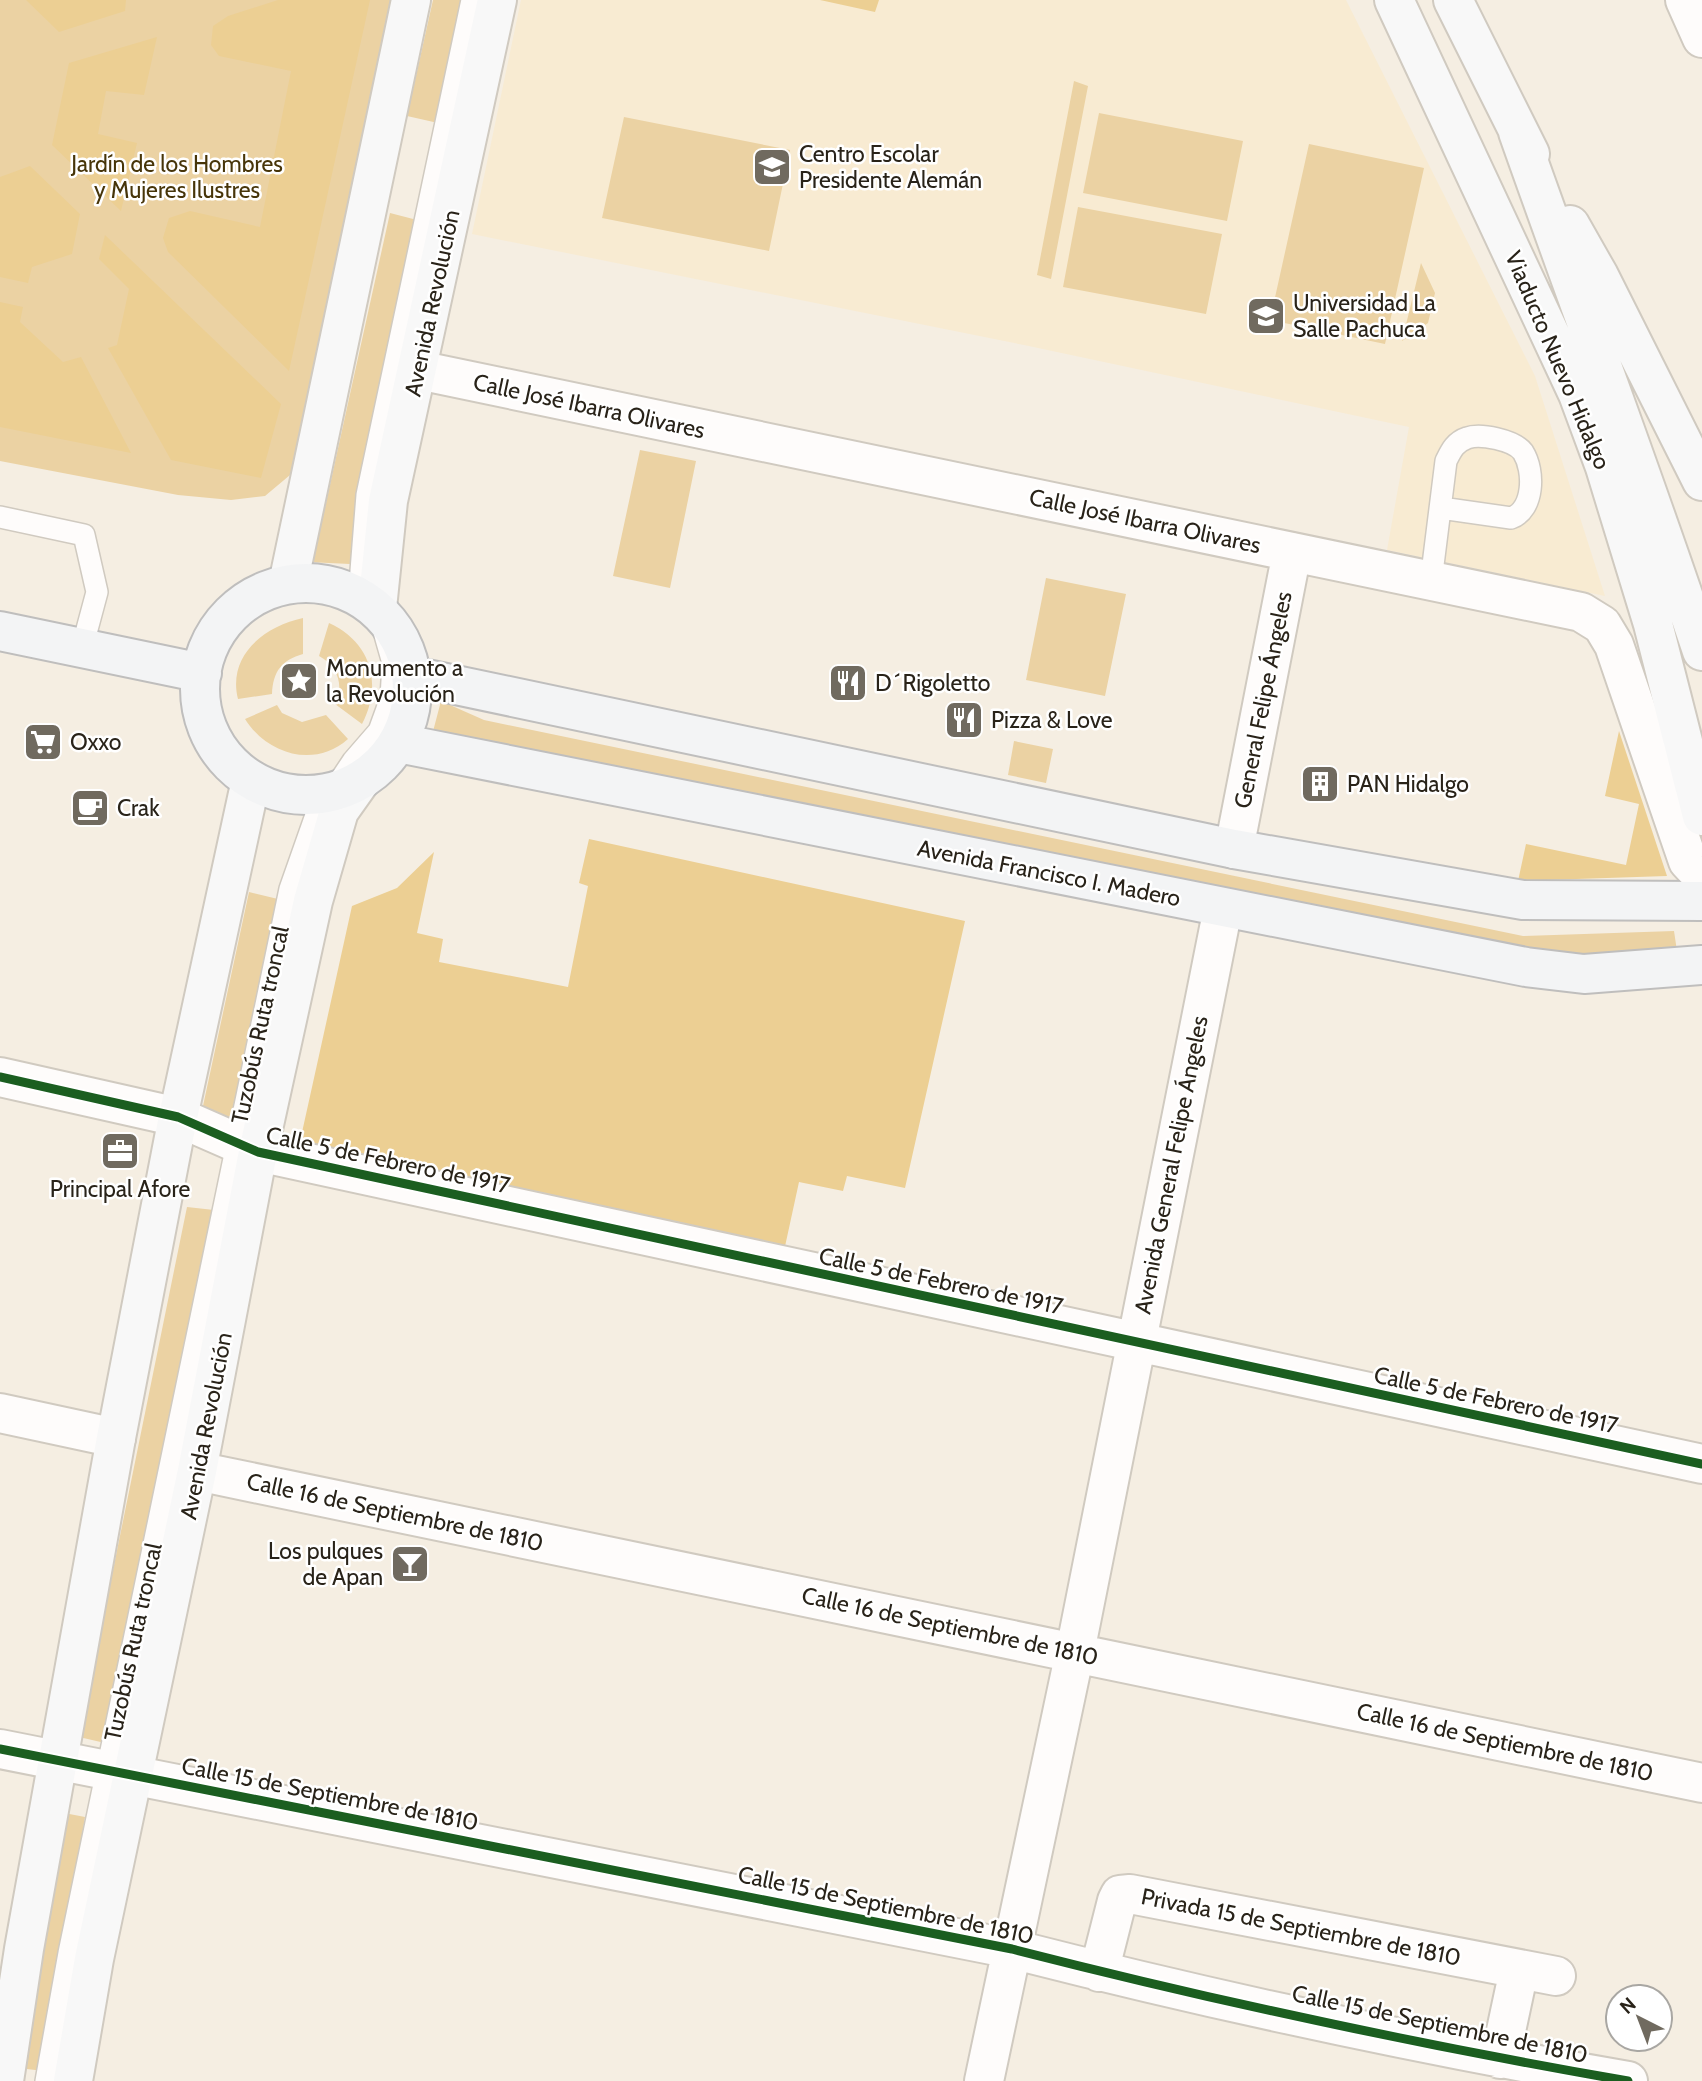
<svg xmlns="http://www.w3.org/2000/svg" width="1702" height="2081" font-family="Cabin,sans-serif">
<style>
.built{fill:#f8ebd2}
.green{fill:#ebd2a3}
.forest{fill:#eccf93}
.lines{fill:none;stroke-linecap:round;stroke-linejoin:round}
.lane-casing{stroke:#d0cac0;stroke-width:24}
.street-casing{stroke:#d0cac0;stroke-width:42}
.secondary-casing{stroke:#d0cac0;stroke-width:42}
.primary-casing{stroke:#bfbebd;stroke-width:42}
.lane{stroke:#fefcfb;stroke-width:21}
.street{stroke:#fefcfb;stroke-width:38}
.secondary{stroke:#f8f8f8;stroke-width:38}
.primary{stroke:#f3f4f5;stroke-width:38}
.cycleway-casing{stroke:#fff;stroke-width:13}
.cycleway{stroke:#1b5e20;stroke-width:9}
.labels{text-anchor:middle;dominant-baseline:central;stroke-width:5;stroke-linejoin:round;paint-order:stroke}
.poi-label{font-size:23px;fill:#292319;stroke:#fff;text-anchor:start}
.park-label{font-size:23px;fill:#473509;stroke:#fff}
.street-label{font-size:23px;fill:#292319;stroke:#fff}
</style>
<rect width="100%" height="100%" fill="#f5eee2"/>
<!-- built -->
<path class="built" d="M521,0H1346L1535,376L1605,596L1387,550L1409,427L1024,345L472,234Z"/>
<!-- green -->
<path class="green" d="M0,0H397L296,470L265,496L231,500L178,495L0,461Z
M433,0H465L438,123L407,116Z
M1074,81L1088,86L1051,279L1037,275Z
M1099,113L1243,141L1227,221L1083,193Z
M624,117L790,150L769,251L602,218Z
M1309,144L1424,168L1385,344L1270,320Z
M1078,207L1222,234L1206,314L1063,287Z
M390,213L417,220L350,564L308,562L322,521Z
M1421,263L1435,293L1428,323L1402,341Z
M640,450L696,461L670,588L613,576Z
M1046,578L1126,594L1105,696L1026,680Z
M303,618V654C282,660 273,671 272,694L238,699C227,655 265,626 303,618Z
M329,623C371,642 383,684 362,724L335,704C345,686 337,665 319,656Z
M441,701L484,720L1523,936L1674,931L1677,951L1573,960L431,739Z
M277,705L282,713L302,722L326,715L348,739C314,769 267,754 245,719Z
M1014,741L1053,749L1046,783L1008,775Z
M249,892L278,899L231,1120L203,1106Z
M187,1207L214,1210L105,1743L79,1737Z
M59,1812L85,1817L44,2071L18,2068Z"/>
<!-- forest -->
<path class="forest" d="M26,0H126L125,11L59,32Z
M278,0H370L289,371L168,252L163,238L169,218L190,211L260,227L291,71L219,56L211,45L213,26L228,16Z
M820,0H879L875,12Z
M157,37L144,95L106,91L98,134L137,143L121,211L52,145L69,63Z
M30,166L80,214L72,254L32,267L28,283L0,277V177Z
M105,235L281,404L261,478L171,460L108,348L117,345L129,289L99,259Z
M0,302L23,307L20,322L63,362L81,357L131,453L0,427Z
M1619,731L1667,876L1518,881L1526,844L1626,865L1639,804L1605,796Z
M589,839L965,921L905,1188L847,1176L843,1191L799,1182L784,1251L299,1146L352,906L397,888L434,852L417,933L443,939L439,962L568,987L588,886L579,883Z"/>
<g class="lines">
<defs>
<path id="lane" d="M0,517L84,535L97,592L82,648
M1431,581L1446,461C1451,451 1455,442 1467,438C1480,433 1514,440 1523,452C1535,471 1534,510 1511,518L1441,508
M46,2081L69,1953L290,889L315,818L353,761L379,731L391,698L393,663L383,628L359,596L367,495L472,0"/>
<path id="street" d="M1685,0L1702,38
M418,370L1581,612L1602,625L1614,645L1688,861L1702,876
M1234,849L1292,552
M0,1077L178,1117L258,1152L1702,1464
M0,1413L116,1438
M197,1471L1702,1783
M0,1749L1012,1949C1215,2001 1421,2045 1628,2081
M1099,1972L1117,1901L1120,1895L1130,1894L1556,1976
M1500,2059L1519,1970
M984,2081L1075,1652L1223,908"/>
<path id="secondary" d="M1394,0L1578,394L1605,467L1653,624L1702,816
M1453,0L1530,154
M1518,132C1579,305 1644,477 1702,651
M1570,225L1599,276L1702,481
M288,584L411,0
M377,608L388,501L497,0
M4,2081L24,1949L116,1438L178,1117L251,780
M73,2081L94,1959L197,1471L258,1152L313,901L339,811L361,780"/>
<path id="primary" d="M200 689a106 106 0 1 1 212 0a106 106 0 1 1-212 0Z
M0,631L202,673
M413,676L1234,849L1523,900L1702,901
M398,743L1526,967L1584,974L1702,965"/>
</defs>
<!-- lane casing -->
<use href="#lane" class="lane-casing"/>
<!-- street casing -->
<use href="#street" class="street-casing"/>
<!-- secondary casing -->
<use href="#secondary" class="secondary-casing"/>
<!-- primary casing -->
<use href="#primary" class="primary-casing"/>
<!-- lane -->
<use href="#lane" class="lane"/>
<!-- street -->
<use href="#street" class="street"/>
<!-- secondary -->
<use href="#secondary" class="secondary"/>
<!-- primary -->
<use href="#primary" class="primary"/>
<defs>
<path id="cycleway" d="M0,1077L178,1117L258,1152L1702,1464
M0,1749L1012,1949C1215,2001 1421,2045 1628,2081"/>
</defs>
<!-- cycleway casing -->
<use href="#cycleway" class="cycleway-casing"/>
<!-- cycleway -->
<use href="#cycleway" class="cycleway"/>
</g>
<!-- icons -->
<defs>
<symbol id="school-square" viewBox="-11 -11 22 22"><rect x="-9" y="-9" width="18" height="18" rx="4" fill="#706a5f" stroke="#fff"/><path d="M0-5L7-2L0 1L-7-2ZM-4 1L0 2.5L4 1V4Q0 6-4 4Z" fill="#fff"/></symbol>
<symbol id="university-square" viewBox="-11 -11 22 22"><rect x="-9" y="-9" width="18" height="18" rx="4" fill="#706a5f" stroke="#fff"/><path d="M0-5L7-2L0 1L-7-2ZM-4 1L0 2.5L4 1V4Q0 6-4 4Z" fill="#fff"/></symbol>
<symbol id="sight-square" viewBox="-11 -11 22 22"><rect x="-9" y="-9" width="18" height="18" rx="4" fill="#706a5f" stroke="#fff"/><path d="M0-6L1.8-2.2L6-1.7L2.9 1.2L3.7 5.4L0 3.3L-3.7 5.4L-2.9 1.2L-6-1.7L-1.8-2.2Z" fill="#fff"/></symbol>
<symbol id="restaurant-square" viewBox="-11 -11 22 22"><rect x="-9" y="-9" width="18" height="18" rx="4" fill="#706a5f" stroke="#fff"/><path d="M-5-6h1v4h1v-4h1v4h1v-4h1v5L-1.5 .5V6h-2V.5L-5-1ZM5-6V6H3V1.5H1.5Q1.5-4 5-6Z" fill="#fff"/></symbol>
<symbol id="supermarket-square" viewBox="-11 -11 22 22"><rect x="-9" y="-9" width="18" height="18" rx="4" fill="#706a5f" stroke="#fff"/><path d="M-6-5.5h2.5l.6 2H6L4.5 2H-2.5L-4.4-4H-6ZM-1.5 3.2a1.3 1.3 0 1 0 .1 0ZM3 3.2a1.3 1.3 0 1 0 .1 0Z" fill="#fff"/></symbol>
<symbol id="building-square" viewBox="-11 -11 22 22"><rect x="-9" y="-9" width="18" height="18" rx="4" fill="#706a5f" stroke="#fff"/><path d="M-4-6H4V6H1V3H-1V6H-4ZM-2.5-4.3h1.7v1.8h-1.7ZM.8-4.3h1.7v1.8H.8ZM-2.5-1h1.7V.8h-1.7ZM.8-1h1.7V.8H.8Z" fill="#fff"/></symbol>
<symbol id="cafe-square" viewBox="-11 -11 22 22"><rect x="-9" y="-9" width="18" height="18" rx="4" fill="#706a5f" stroke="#fff"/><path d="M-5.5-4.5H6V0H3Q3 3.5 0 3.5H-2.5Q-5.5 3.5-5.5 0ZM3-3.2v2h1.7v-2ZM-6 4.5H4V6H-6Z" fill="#fff"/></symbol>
<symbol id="office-square" viewBox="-11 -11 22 22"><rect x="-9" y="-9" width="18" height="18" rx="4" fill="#706a5f" stroke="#fff"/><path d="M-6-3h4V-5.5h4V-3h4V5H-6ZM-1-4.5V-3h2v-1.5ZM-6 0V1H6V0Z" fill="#fff"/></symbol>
<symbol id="bar-square" viewBox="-11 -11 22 22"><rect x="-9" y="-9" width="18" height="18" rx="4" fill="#706a5f" stroke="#fff"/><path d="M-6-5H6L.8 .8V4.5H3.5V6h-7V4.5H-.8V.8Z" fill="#fff"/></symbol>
</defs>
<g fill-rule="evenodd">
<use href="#school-square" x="750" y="145" width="44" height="44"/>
<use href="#university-square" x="1244" y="294" width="44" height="44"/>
<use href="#sight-square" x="277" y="659" width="44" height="44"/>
<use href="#restaurant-square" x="826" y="661" width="44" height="44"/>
<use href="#restaurant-square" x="942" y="698" width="44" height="44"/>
<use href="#supermarket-square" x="21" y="720" width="44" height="44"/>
<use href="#building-square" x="1298" y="762" width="44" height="44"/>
<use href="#cafe-square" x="68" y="786" width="44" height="44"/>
<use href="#office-square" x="98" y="1129" width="44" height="44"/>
<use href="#bar-square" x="388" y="1542" width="44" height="44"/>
</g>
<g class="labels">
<!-- poi labels -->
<g class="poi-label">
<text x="799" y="154">Centro Escolar<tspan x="799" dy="26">Presidente Alemán</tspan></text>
<text x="1293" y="303">Universidad La<tspan x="1293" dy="26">Salle Pachuca</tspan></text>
<text x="326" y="668">Monumento a<tspan x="326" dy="26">la Revolución</tspan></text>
<text x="875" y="683">D´Rigoletto</text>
<text x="991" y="720">Pizza &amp; Love</text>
<text x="70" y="742">Oxxo</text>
<text x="1347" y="784">PAN Hidalgo</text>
<text x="117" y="808">Crak</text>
<text x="120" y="1189" text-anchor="middle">Principal Afore</text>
<text x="383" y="1551" text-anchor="end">Los pulques<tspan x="383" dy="26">de Apan</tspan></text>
</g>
<!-- park labels -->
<g class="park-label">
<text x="177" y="164">Jardín de los Hombres<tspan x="177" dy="26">y Mujeres Ilustres</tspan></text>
</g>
<!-- street labels -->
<g class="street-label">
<text transform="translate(432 303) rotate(-78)">Avenida Revolución</text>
<text transform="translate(1558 360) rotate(67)">Viaducto Nuevo Hidalgo</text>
<text transform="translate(589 406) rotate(12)">Calle José Ibarra Olivares</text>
<text transform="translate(1145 521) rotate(12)">Calle José Ibarra Olivares</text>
<text transform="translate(1263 700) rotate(-79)">General Felipe Ángeles</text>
<text transform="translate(1049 873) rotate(11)">Avenida Francisco I. Madero</text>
<text transform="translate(260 1025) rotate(-78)">Tuzobús Ruta troncal</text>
<text transform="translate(388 1160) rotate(12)">Calle 5 de Febrero de 1917</text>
<text transform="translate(1171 1165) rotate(-79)">Avenida General Felipe Ángeles</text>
<text transform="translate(941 1281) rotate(12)">Calle 5 de Febrero de 1917</text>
<text transform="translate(1496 1400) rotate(12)">Calle 5 de Febrero de 1917</text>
<text transform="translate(206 1426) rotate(-79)">Avenida Revolución</text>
<text transform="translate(395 1512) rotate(12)">Calle 16 de Septiembre de 1810</text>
<text transform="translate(950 1626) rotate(12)">Calle 16 de Septiembre de 1810</text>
<text transform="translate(133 1642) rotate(-78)">Tuzobús Ruta troncal</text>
<text transform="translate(1505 1742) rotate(12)">Calle 16 de Septiembre de 1810</text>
<text transform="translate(330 1794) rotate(11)">Calle 15 de Septiembre de 1810</text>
<text transform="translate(886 1905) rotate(12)">Calle 15 de Septiembre de 1810</text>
<text transform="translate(1301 1927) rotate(11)">Privada 15 de Septiembre de 1810</text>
<text transform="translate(1440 2024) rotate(12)">Calle 15 de Septiembre de 1810</text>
</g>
</g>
<!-- north arrow -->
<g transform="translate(1639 2018) rotate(318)"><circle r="33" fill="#ffffff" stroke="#a9a7a3" stroke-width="2"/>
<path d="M0-5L12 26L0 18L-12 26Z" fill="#706a5f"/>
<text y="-10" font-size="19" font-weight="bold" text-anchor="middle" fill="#292319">N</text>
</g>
</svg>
